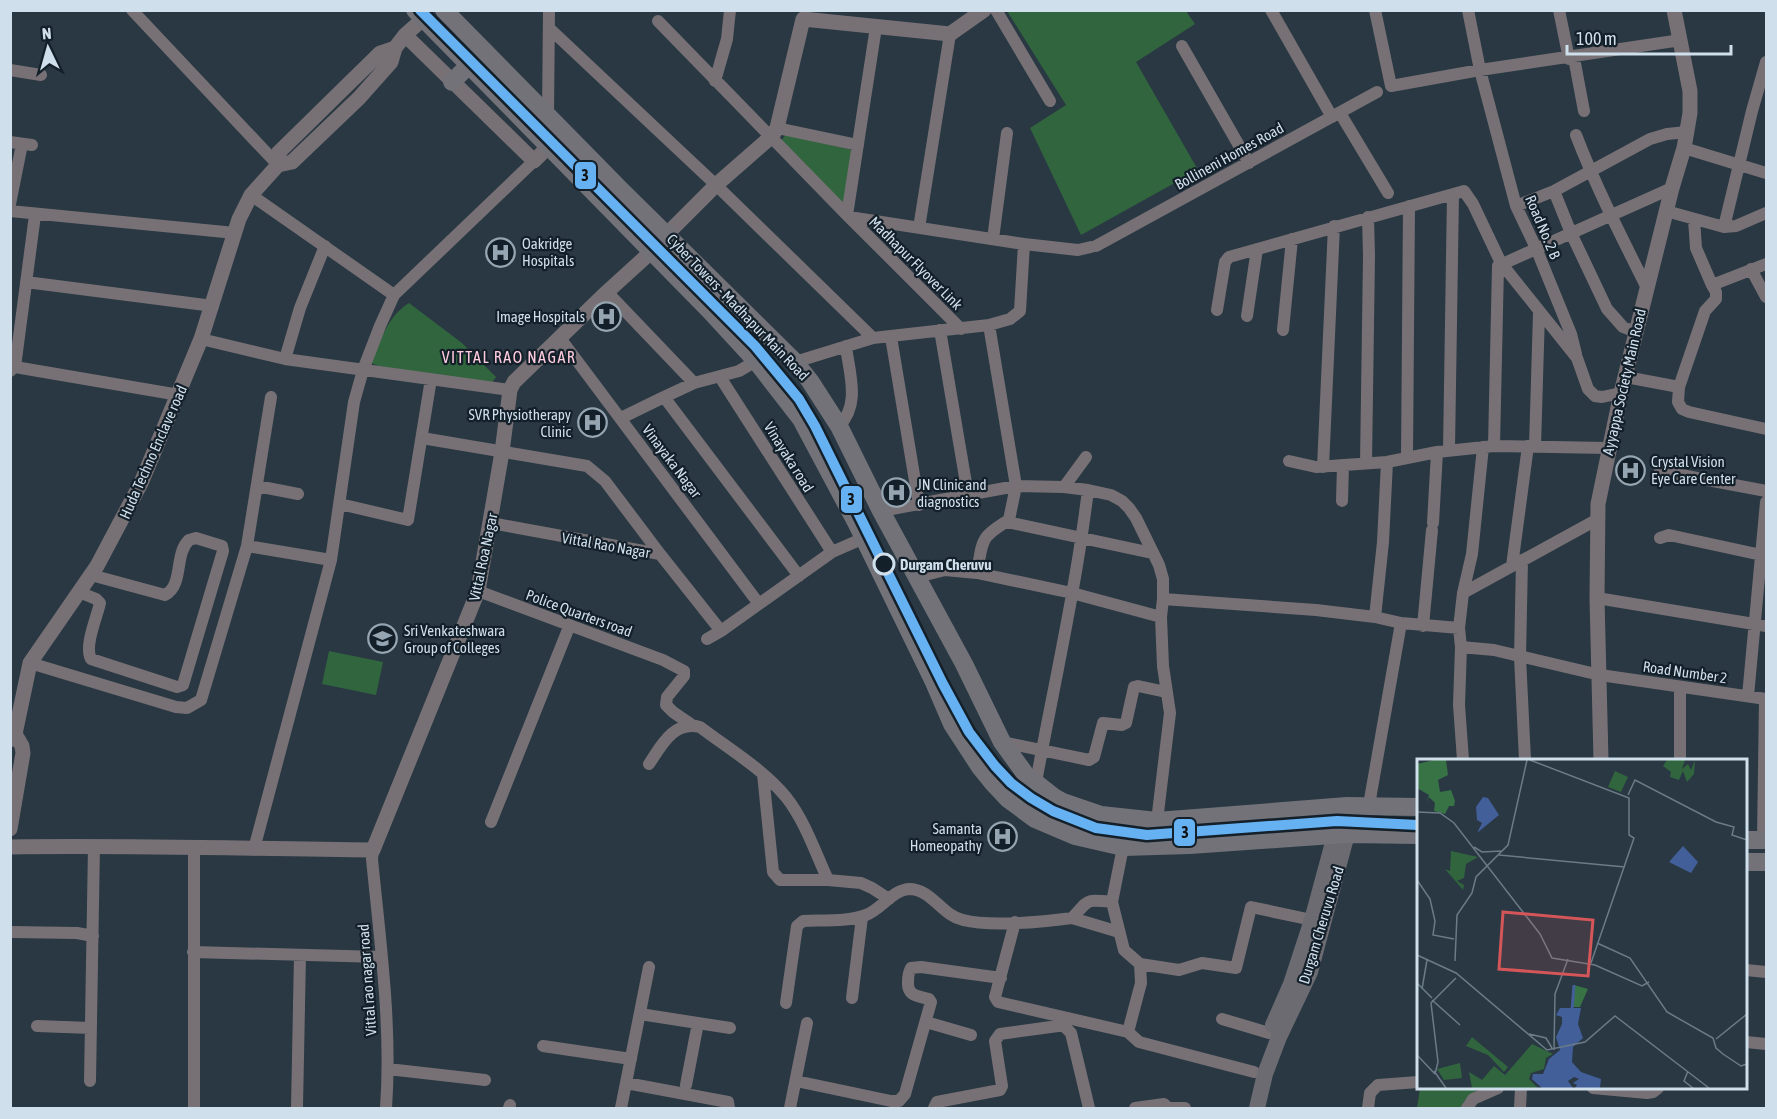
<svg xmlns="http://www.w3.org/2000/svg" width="1777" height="1119" font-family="'Asap Condensed',sans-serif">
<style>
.green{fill:#31653e}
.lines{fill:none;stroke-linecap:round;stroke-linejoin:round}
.minor{stroke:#777175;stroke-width:12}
.tertiary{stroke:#777175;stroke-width:15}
.secondary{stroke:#6c6b71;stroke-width:16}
.primary{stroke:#727278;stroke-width:18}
.metro-1-casing{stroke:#131f29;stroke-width:15}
.metro-1{stroke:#66b1f2;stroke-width:10}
.stop-dot{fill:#131f29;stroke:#cfdfec;stroke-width:3}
.labels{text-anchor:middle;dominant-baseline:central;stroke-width:4.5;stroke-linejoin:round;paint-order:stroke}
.street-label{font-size:15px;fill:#cfdfec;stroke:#131f29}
.poi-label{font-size:15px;fill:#cfdfec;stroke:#131f29;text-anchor:start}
.stop-label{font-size:15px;font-weight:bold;fill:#cfdfec;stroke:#131f29;text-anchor:start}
.neighbourhood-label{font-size:16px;letter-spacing:1.5px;fill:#feccdd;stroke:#131f29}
.inset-river{fill:none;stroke:#425f99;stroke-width:3}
.inset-road{fill:none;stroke:#6b7b87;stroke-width:1.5}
.view{fill:#d45659;fill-opacity:0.15;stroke:#d45659;stroke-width:3}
.inset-edge{fill:none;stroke:#cfdfec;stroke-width:3}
.line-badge{stroke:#131f29;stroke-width:2}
.pale-badge-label{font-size:16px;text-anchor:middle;font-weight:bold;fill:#111}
</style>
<rect width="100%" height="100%" fill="#293843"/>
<!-- green -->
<path class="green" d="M1007,11H1186L1195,24L1136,62L1198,170L1081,235L1030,128L1066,105Z
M786,134L852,150L845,205L781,141Z
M409,303L462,343L496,377L491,384L381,367L371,363C381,340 387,317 409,303Z
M329,651L383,662L376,695L322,684Z
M1420,1088H1474L1476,1091L1464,1101L1462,1108H1417Z"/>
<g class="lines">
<!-- minor -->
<path class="minor" d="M132,10L278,165
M996,10L1050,101
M1271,10L1332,117
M1375,10L1391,86L1480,70L1681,40
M1468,10L1480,70L1516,206L1536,248L1571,334L1576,354
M1559,10L1569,59
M658,21L847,215L961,329
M549,28L716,185L873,338
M1182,46L1249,163
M1574,58L1584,111
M10,70L41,75
M715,81L727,39L730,10
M1340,113L1388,193
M548,115L549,10
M777,128L858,145
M1576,135C1596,187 1621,236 1646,286
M10,142L32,145
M1684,148L1766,173
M1554,191L1571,233L1607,309L1623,327L1636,332
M251,195L394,295
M10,204L22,144
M1516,206L1554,191L1650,139L1667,134L1687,132
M10,211L235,233
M1666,211L1724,227L1736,226L1766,213
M847,215L876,27
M849,217L1024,244L1078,250L1091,247
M1694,219L1696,248L1712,285
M1724,227L1752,111L1766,62
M919,228L950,34
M993,239L1007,133
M1096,246L1377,92
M1766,264L1712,285L1716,292V299L1705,311L1679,387L1678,402L1682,409L1689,412L1766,429
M1751,269L1766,297
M26,282L213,306
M607,292L694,383
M1217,310L1225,262L1229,257L1464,191L1473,204L1501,263L1577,358L1588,389L1595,396L1602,397L1621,393
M1247,316L1257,249
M940,330L968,495
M1283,330L1292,239
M891,337L919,505
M560,338L759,604
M201,339L285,359L510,390
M285,359L300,308L325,246
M756,361L739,371L694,383L664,397L799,576
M795,362L873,338L989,325L1010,319L1020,311L1024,244
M15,367L179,395
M10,371L15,367L35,215
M720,377L832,552
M1626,377L1679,387
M621,418L664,397
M839,426C861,404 849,373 846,346
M422,438L587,466L605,481L660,554
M1494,446L1498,266L1672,188
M1535,446L1539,313
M1449,450L1453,194
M1407,457L1409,206
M1289,461L1316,467L1387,462L1437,452L1494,446L1608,448
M1366,463L1369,256L1368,217
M1323,467L1334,226
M1660,471L1766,491
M257,486L298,494
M1064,487L1086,457
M1342,501L1343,465
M340,504L408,520L431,379
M881,511L1016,486L1064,487L1088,490L1111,495L1122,501L1129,508L1136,518L1159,565L1163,579V599L1161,617L1163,666L1170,713L1157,821
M1007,522L1152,553
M491,523L660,554L721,631
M1433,523L1437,452
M1660,538L1669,535L1766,556
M247,546L331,560
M1522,560L1520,657L1525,760
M1512,566L1528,446
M977,573C983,540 979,538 1009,520L1016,486L989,325
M917,577L945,570L977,573L1072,593L1161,617
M478,591L663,660L684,671V676L667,697L666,705L673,712L692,725
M79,592L96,599L100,603C97,617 84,646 91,659L177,687L183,685L223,551L222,546L196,538L189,540C174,554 184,585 165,595L91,575
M1463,593L1598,519
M1597,598L1766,626
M1163,599L1316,610L1375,617L1401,623L1459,628
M1375,617L1383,542L1387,462
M1423,626L1432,530
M707,639L721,631L832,552L864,538
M1461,647L1494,650L1600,675L1766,699
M30,663L176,707L187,708L201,700L247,546L271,397
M1748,696L1766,502
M1002,742L1089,760L1094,757L1103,723L1122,725L1126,723L1134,687L1138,686L1166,692
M1463,760L1459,705L1461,647L1459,628L1463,593L1472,554L1483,447
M1680,760V687
M649,764C661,746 674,720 700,727C729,749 763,769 786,797C805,821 815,852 828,880
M763,774L773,872L780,880H828L861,883L872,888L889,899
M1036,782C1054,685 1076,588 1088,490
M1369,805L1401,623
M491,822L569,627
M1763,840L1765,699
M1123,847L1112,902L1124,950L1140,964L1141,983L1128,1032
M254,849L331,560L354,402L363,370L380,326L394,295L534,161
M373,850L372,859C380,941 392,1026 386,1108
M1072,918L1119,932
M1015,922L995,997L998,1002L1128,1032L1139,1042L1254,1072
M10,932L77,933L93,936
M193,952L381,957
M1140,964L1179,970L1202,963L1236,968L1251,907L1312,920
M1746,970L1766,972
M852,998L862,917
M786,1003L797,926L803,921C823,920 847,922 866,915C881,910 892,890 909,889C932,889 941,915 963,920C990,927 1043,922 1072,918C1090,899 1085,899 1112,902
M640,1014L730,1028
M1222,1019L1269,1033
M926,1022L971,1035
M37,1026L91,1028
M1746,1042L1766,1044
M543,1046L631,1059
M388,1069L485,1080
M90,1081L94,846
M796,1081L891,1101H899L905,1094L931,1002L929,999C918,996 907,996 908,982C908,977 908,973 911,968L921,967L1001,978
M626,1083L728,1102L729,1108
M686,1085L698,1023
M1593,1088L1647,1093L1653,1092L1658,1088
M194,1108V849
M297,1108L300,955
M509,1108L510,1105
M621,1108L649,967
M790,1108L807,1023
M934,1108L937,1102L1000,1090L1002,1086L995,1041L1000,1034L1058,1026H1064L1071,1033L1089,1108
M1135,1108L1164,1104L1168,1108
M1171,1108H1185
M1368,1108L1370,1093L1378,1085L1418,1082
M1467,1108L1473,1099L1498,1088
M1520,1108L1521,1088"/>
<!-- tertiary -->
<path class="tertiary" d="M405,35L534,161L549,146
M278,165V153L380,53L395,48
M667,234L716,185L772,136L777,128L803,19L950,34L984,10
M10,740L15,734L30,663L97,566L141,483L201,339L239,219L251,195L278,165L292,162L359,98L391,62L395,48L405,35L423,19
M1601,760L1597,598L1598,504L1621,393L1672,188L1684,148L1690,113V91L1674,10
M10,829L23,753L22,746L15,734
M10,847C131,845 252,849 373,850L478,591L502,452L510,390L514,382L607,292L651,252"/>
<!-- secondary -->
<path class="secondary" d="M1273,1025L1291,984L1312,920L1335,835L1334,807
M1257,1108L1265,1074L1279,1037L1310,972L1347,834V806"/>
<!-- primary -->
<path class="primary" d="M415,10L710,311L756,361L801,419L857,524L933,680L952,724L980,767L993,783L1008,799L1035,819L1075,836L1123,847L1190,845L1347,834L1418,835
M444,10L620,189L795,362L810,381L839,426L881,511L964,664L1002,742L1026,775L1054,797L1063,802L1101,815L1157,821L1347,806L1418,807
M452,82L469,65
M1746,840H1766
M1746,862H1766"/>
<defs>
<path id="metro-1" d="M420,10L755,346L799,399L815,426L943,684L969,732L995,766L1011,783L1031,798L1053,811L1096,828L1147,835L1337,821L1418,825"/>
</defs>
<!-- metro-1 casing -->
<use href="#metro-1" class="metro-1-casing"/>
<!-- metro-1 -->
<use href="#metro-1" class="metro-1"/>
</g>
<!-- icons -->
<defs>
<symbol id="hospital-ring" viewBox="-11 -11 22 22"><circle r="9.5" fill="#131f29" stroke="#95a5b1" stroke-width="1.5"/><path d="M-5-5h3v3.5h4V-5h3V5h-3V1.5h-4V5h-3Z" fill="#95a5b1"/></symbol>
<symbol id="university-ring" viewBox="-11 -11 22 22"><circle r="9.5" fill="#131f29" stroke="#95a5b1" stroke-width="1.5"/><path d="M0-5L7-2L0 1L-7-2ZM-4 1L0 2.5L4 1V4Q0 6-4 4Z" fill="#95a5b1"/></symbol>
</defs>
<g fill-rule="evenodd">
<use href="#hospital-ring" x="484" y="236" width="33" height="33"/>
<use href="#hospital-ring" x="590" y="300" width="33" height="33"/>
<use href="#hospital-ring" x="576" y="406" width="33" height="33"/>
<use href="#hospital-ring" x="1614" y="454" width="33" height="33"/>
<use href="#hospital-ring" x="880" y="476" width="33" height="33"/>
<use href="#university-ring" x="366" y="622" width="33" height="33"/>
<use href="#hospital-ring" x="986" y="820" width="33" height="33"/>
</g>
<!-- markers -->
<circle class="stop-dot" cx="884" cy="564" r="10"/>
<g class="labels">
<!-- street labels -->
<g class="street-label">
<text transform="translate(1229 156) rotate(-29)">Bollineni Homes Road</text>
<text transform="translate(1543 227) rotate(67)">Road No. 2 B</text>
<text transform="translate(916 263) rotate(45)">Madhapur Flyover Link</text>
<text transform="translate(738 307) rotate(46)">Cyber Towers - Madhapur Main Road</text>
<text transform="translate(1624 382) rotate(-77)">Ayyappa Society Main Road</text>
<text transform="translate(153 452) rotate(-66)">Huda Techno Enclave road</text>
<text transform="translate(789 457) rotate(58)">Vinayaka road</text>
<text transform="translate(672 461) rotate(53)">Vinayaka Nagar</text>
<text transform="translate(606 545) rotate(10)">Vittal Rao Nagar</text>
<text transform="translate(483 557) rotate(-78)">Vittal Roa Nagar</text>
<text transform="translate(579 613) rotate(20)">Police Quarters road</text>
<text transform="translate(1685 672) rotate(8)">Road Number 2</text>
<text transform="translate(1321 925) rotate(-73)">Durgam Cheruvu Road</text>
<text transform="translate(367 980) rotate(-94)">Vittal rao nagar road</text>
</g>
<!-- poi labels -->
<g class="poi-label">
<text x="522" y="243">Oakridge<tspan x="522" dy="17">Hospitals</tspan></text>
<text x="585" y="316" text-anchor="end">Image Hospitals</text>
<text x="571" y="414" text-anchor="end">SVR Physiotherapy<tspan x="571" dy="17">Clinic</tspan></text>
<text x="1651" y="461">Crystal Vision<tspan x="1651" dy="17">Eye Care Center</tspan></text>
<text x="917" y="484">JN Clinic and<tspan x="917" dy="17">diagnostics</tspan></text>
<text x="404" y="630">Sri Venkateshwara<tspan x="404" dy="17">Group of Colleges</tspan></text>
<text x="982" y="828" text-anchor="end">Samanta<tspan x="982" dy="17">Homeopathy</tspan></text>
</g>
<!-- stop labels -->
<g class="stop-label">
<text x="900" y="564">Durgam Cheruvu</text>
</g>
<!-- neighbourhood labels -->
<g class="neighbourhood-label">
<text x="509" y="357">VITTAL RAO NAGAR</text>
</g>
</g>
<!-- overview -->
<g transform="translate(1417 759)">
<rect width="330" height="330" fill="#293843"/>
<path d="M250,1H268L265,10L271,5L274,11L278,1L277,15L270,23L266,12L262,21L253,18L254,13L246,7ZM198,12L211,18L204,33L191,28ZM34,92L61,98L49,105L47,119L40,122L47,126L46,131L28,110L33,112ZM55,278L91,308L87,313L71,296L49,287ZM115,285L136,295L129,299L127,310L114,314L112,320L121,329H55L52,313L65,321L77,307L88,316ZM43,304L45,319L27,321L20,310Z" fill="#31653e"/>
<path d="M17,1H29L31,16L21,21L23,33L34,31L38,42L37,47H32L28,55L17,52L18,44L12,38L9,45L12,36L0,29V5ZM157,226L171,230L163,248H156Z" fill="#387346"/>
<path d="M66,38L71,39L82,56L60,74L65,64L60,61L59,48ZM266,87L281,103L274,114L252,103ZM143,249H164L161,265L166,279L156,288L155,303L164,313L184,320L183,329H158L160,326L156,324L162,320L157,318L151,322L156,329H125L115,320L116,315H126L132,300L143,291L139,278L145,265V258L139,256Z" fill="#425f99"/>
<path class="inset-river" d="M155,251L157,226"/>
<path class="inset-road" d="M113,1L212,39V76L217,79L174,204M211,36L218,21L299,63L317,68L315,76L330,81M0,53L23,54L37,64L123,175L135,199L178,206L225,227L232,223M57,88L65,93L84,92M82,96L208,108M0,121L13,140L18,162L16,176L37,180M180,184L213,199L250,253L296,279L299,289L306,295L324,307L330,305M0,196L39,214L130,291L168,283L198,257L292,329M38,202L40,156L55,134L59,118L91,86L110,1M0,224L15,239M5,230L10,201M15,241L43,266M112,275L129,279L135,289M299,280L330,255M137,291L138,235L151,200M0,296L18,315M17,312L29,329M271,312L267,322L276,329M18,315L21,303L14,244L39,219"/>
<path class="view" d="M86,153L176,161L171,217L82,210Z"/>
<rect width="330" height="330" class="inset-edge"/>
</g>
<g class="line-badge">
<rect x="574" y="161" width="23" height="29" rx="6" fill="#66b1f2"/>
<rect x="840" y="485" width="23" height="29" rx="6" fill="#66b1f2"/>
<rect x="1173" y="818" width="23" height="29" rx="6" fill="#66b1f2"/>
</g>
<g class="pale-badge-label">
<text x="585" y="181">3</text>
<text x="851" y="505">3</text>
<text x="1185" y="838">3</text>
</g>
<!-- border -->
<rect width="1777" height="1119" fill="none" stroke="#cfdfec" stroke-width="24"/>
<!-- north arrow -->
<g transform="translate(48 48) rotate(355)" stroke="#131f29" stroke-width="4.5" paint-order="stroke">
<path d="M0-4.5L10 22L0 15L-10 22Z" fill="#cfdfec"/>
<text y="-9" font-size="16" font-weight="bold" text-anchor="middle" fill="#cfdfec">N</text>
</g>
<!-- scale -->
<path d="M1567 45v9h164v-9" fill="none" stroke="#cfdfec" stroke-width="3"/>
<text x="1576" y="45" font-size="18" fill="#cfdfec" stroke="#131f29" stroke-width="4.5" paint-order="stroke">100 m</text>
</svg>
